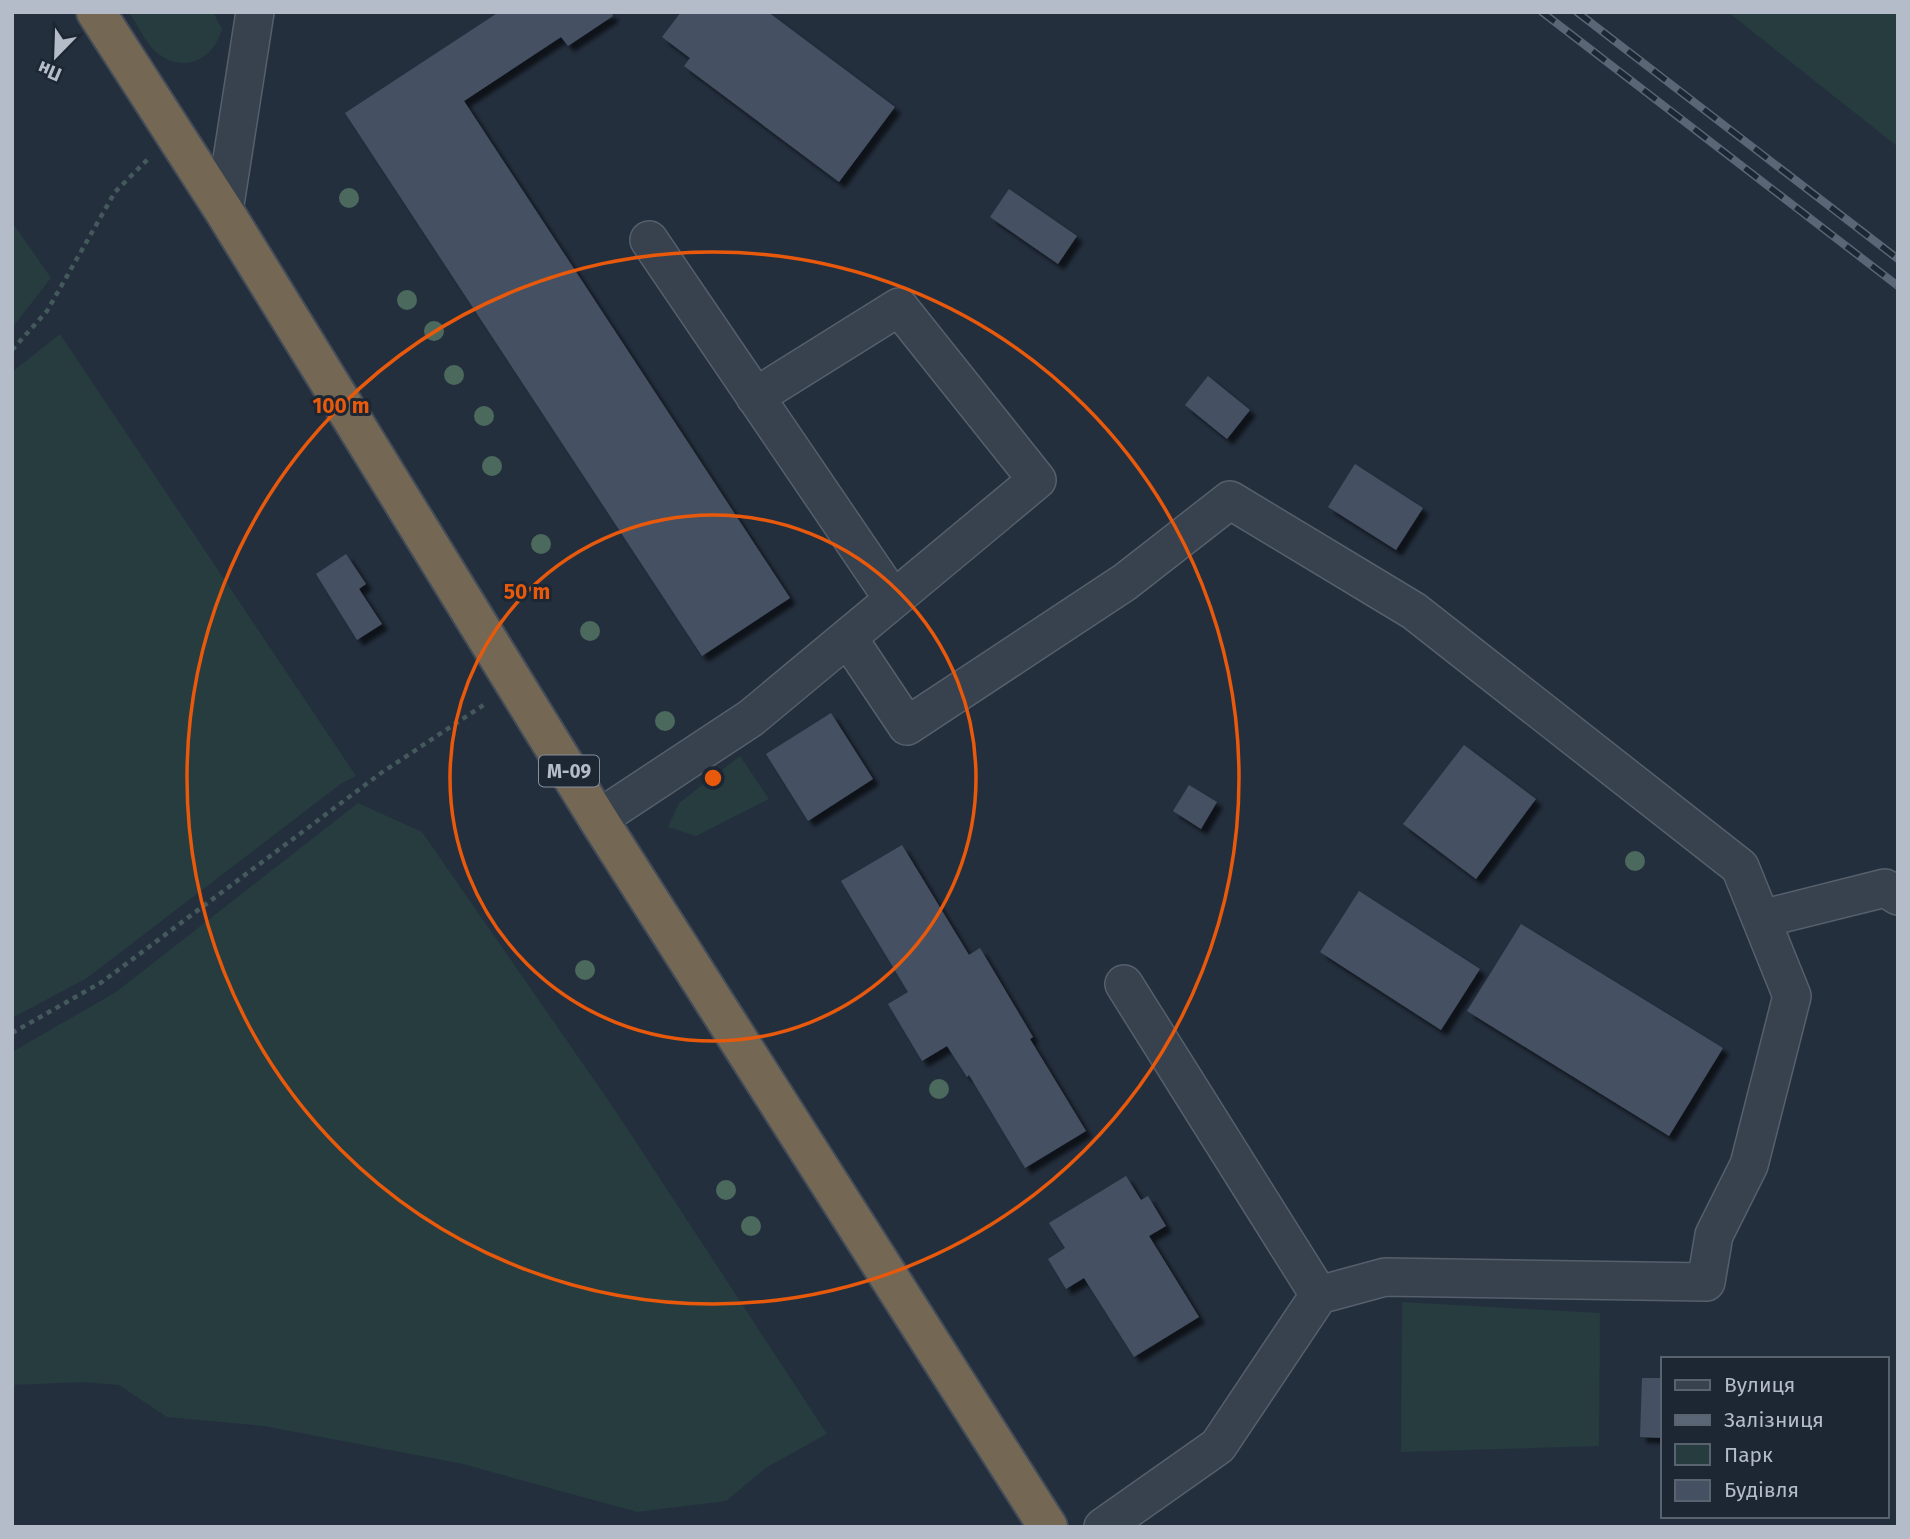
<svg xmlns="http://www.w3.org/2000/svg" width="1910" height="1539" font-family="'Fira Sans',sans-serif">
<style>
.green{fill:#263c3f}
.building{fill:#455162;filter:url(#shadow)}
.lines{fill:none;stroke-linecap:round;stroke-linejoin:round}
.minor-casing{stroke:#565f6c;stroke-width:40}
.highway-casing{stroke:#434c59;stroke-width:42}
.path{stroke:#44595c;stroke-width:4.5;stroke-dasharray:5 5;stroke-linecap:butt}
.minor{stroke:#38414e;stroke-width:37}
.highway{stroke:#746855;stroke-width:38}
.rail-casing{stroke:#5a6575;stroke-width:8}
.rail{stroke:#1d2633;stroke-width:5;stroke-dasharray:16;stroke-linecap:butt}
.tree{fill:#4b6a5d}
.ring{fill:none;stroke:#e8590c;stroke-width:3.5}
.labels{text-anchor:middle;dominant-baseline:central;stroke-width:6;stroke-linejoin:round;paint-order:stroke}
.shield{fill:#1d2633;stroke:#878f9c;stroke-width:2}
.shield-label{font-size:19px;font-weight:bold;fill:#b4bcc9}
.centre{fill:#e8590c;stroke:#1d2633;stroke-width:3.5}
.ring-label{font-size:21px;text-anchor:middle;font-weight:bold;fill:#e8590c;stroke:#1d2633;stroke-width:6;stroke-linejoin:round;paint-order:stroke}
</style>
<defs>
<filter id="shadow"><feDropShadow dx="6" dy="6" stdDeviation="2" flood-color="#0009"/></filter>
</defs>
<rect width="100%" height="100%" fill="#242f3e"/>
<!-- green -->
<path class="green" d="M129,12H213L222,29C213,62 180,75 154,50C144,40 137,24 129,12Z
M1728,12H1898V147Z
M12,222L51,278L12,328Z
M60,334L356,776L342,783L87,978L12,1018V372Z
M740,756L769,799L696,836L668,827L679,803Z
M358,803L422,832L615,1110L827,1434L767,1467L726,1501L637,1512L463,1464L264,1426L167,1417L119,1385L82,1382L12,1385V1052L116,992Z
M1402,1302L1600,1313L1599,1446L1401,1452Z"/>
<!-- building -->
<path class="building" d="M499,12H611L613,16L568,46L561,37L464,101L790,598L702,656L345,113Z
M681,12H768L895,107L839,182L684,66L690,58L662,37Z
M1009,189L1077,236L1058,264L990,217Z
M1208,376L1250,410L1227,439L1185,405Z
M1355,464L1423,508L1396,550L1328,507Z
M346,554L366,584L359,589L382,624L357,640L316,574Z
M831,713L873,779L808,821L766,754Z
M1464,745L1536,799L1476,879L1403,824Z
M1189,785L1217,802L1201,829L1173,811Z
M902,845L969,955L980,948L1033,1037L1030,1039L1086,1131L1025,1168L969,1075L967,1077L947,1046L922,1061L888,1004L908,992L841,881Z
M1359,891L1480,969L1441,1030L1320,952Z
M1521,924L1723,1048L1669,1136L1467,1011Z
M1126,1176L1141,1200L1148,1196L1166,1226L1149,1236L1199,1317L1134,1357L1084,1278L1066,1289L1048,1259L1065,1248L1049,1223Z
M1642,1378H1663V1438L1640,1437Z"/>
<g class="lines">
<defs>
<path id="minor" d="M224,211L255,12
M649,240L893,599
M848,638L907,726L1125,582L1230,500L1414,611L1740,867L1792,996L1749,1165L1714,1235L1706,1282L1385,1277L1319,1295
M598,819L751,718L1037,480L899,307L755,397
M1761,919L1885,888L1898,896
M1103,1527L1218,1446L1319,1295L1124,984"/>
<path id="highway" d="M96,12L224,211L598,819L1048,1527"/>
</defs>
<!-- minor casing -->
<use href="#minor" class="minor-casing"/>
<!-- highway casing -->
<use href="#highway" class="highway-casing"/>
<!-- path -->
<path class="path" d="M12,350L47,311L115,192L149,158
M12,1033L102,982L381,773L485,704"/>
<!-- minor -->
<use href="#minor" class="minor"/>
<!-- highway -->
<use href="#highway" class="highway"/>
<defs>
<path id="rail" d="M1542,12L1898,286
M1577,12L1898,259"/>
</defs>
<!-- rail casing -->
<use href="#rail" class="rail-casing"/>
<!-- rail -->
<use href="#rail" class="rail"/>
</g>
<!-- trees -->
<g class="tree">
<circle cx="349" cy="198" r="10"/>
<circle cx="407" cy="300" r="10"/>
<circle cx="434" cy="331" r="10"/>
<circle cx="454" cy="375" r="10"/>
<circle cx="484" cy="416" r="10"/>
<circle cx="492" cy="466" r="10"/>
<circle cx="541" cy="544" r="10"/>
<circle cx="590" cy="631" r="10"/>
<circle cx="665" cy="721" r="10"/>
<circle cx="1635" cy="861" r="10"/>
<circle cx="585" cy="970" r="10"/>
<circle cx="939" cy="1089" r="10"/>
<circle cx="726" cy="1190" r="10"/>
<circle cx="751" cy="1226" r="10"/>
</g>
<!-- distance rings -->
<g class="ring">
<circle cx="713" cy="778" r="263"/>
<circle cx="713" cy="778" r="526"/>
</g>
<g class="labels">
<!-- shield labels -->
<rect class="shield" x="539" y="755.5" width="60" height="31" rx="5"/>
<g class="shield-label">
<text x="569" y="771">М-09</text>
</g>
</g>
<circle cx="713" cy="778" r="10" class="centre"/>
<g class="ring-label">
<text x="341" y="413">100 m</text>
<text x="527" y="599">50 m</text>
</g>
<!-- border -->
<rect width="1910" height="1539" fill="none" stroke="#b4bcc9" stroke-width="28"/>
<!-- legend -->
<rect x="1661" y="1357" width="228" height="161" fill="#1d2633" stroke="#59626f" stroke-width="2"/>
<rect x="1675" y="1380" width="35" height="10" fill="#38414e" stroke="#59626f" stroke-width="2"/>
<text x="1724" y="1392" font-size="21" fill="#b4bcc9">Вулиця</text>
<rect x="1675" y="1415" width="35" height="10" fill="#5a6575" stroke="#59626f" stroke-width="2"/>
<text x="1724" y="1427" font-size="21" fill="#b4bcc9">Залізниця</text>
<rect x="1675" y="1444" width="35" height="21" fill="#263c3f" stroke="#59626f" stroke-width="2"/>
<text x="1724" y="1462" font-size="21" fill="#b4bcc9">Парк</text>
<rect x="1675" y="1480" width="35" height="21" fill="#455162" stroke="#59626f" stroke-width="2"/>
<text x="1724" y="1497" font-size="21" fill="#b4bcc9">Будівля</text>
<!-- north arrow -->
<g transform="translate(56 56) rotate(203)" stroke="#1d2633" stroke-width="5" paint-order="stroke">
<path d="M0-5L12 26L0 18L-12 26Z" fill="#b4bcc9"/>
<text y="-10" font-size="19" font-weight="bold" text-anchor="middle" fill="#b4bcc9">Пн</text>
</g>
</svg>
